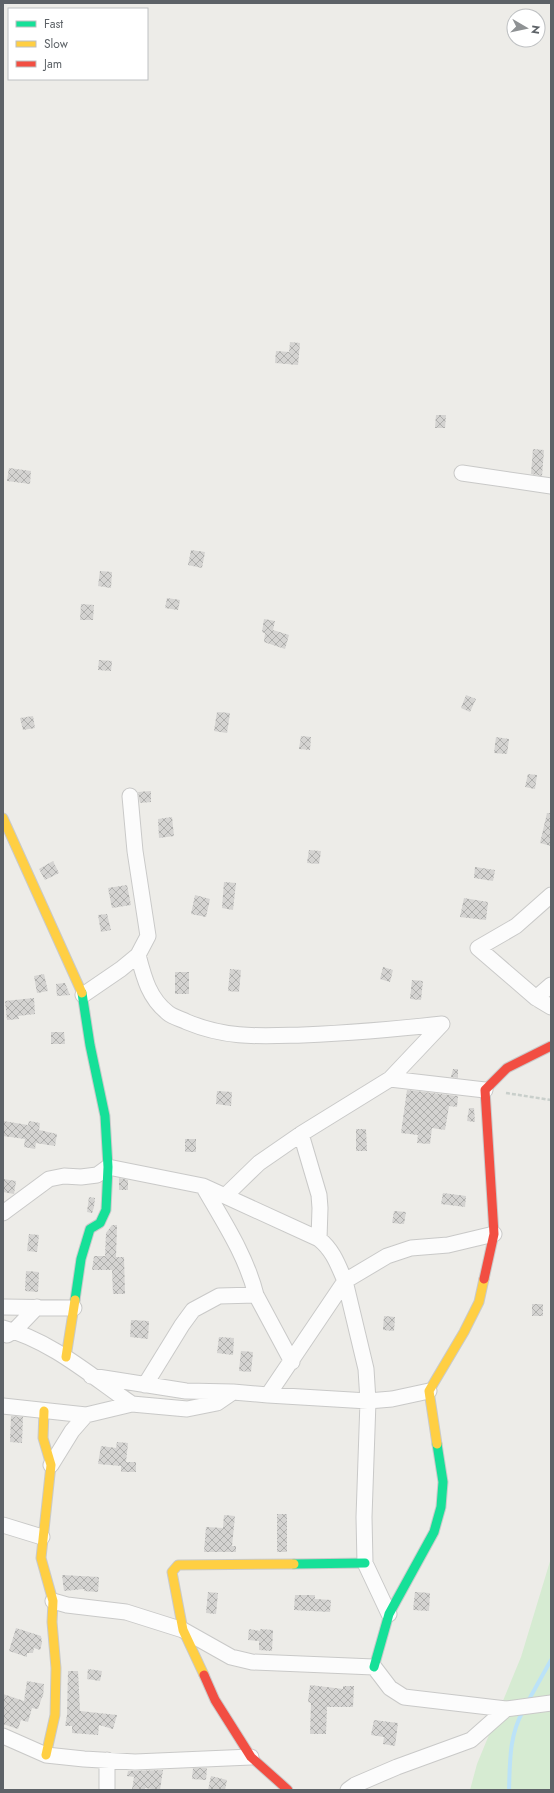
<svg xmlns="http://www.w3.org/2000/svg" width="554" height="1793" font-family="Jost,sans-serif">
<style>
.grass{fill:#d6ebd2}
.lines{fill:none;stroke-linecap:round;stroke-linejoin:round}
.stream{stroke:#bbe2f8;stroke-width:4}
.building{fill:url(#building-cross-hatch)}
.street-casing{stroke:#c9c9c8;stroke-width:17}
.fast-casing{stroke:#c9caca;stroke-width:11}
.slow-casing{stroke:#c9caca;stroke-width:11}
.jam-casing{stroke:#c9caca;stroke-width:11}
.path{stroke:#c9cfcb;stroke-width:2.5;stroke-dasharray:4 2;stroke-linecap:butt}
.street{stroke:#fcfcfc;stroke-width:15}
.fast{stroke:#16e098;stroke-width:9}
.slow{stroke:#ffcf43;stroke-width:9}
.jam{stroke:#f24e42;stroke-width:9}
</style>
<defs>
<pattern id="building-cross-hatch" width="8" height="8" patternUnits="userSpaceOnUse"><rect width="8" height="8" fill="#d4d3d1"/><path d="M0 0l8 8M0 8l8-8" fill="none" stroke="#afafad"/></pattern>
</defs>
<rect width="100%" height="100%" fill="#edece8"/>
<!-- grass -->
<path class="grass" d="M551,1558V1790H470L477,1764L521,1657Z"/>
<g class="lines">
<!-- stream -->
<path class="stream" d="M527,1703L551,1660
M509,1790C510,1762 509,1736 523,1711"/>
</g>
<!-- building -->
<path class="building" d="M290,342L300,343L298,365L275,363L276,351L289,352Z
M436,415H446L445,428H435Z
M533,449L544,450L542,476L531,474Z
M9,468L31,471L30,484L7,481Z
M191,550L205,552L202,568L188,565Z
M100,571L112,572L111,588L98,586Z
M167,598L180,600L178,610L165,608Z
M81,604L94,605L93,620H80Z
M264,619L275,621L273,630L289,635L285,649L264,642L265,633L262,632Z
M99,660L112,661L111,671L98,670Z
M466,695L476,699L470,712L461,708Z
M217,712L230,713L227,733L214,731Z
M33,716L35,728L23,730L20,718Z
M301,736L311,737L310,750L299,749Z
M496,737L509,739L507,754L494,753Z
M528,774L537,775L535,789L525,787Z
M151,791V802L140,803L138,792Z
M547,813H551V846L540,843Z
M172,817L174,836L159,838L158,819Z
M309,850L321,851L319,864L307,863Z
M53,861L59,873L45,880L39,869Z
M475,867L495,870L493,881L474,878Z
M224,882L236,883L233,910L222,908Z
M127,885L131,905L112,908L108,888Z
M195,895L210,899L206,917L191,914Z
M464,898L488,902L486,920L460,917Z
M107,914L111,930L101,932L98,915Z
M383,967L393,970L390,982L380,979Z
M230,969L241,970L239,992L228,991Z
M175,972H189V994H175Z
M44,974L48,991L37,993L34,976Z
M412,980L423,981L421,1000L410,999Z
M65,983L70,995L57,996L56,984Z
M34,998L35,1014L18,1016L19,1019L7,1020L5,1001Z
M51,1032H64L65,1044H51Z
M453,1069H458V1078L451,1077Z
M407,1090L458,1096L457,1107L449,1106L445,1130L432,1128L430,1144L417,1143L418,1135L401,1133Z
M217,1091L232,1092L231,1106L216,1104Z
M469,1108H474L475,1122L467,1121Z
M3,1121L28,1125L29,1121L40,1123L39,1130L57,1134L55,1146L36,1143L35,1149L24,1147L25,1139L3,1136Z
M356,1129H366L367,1151H356Z
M185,1139H196V1152H185Z
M119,1178L128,1180V1190H119Z
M3,1179L16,1181L14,1194L3,1192Z
M443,1193L466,1196L465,1207L441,1204Z
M89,1197L95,1198L94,1207L92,1213L87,1212Z
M394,1211L406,1212L404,1224L392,1223Z
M112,1225H117L116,1257H124L125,1294H113L112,1270H92L94,1256H105L106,1233Z
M29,1234L39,1235L37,1252L27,1251Z
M26,1271L39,1272L38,1292L25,1291Z
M532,1304H543V1316H532Z
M384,1316L395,1317L394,1331L383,1330Z
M131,1320L149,1321L148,1339L130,1337Z
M219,1337L234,1338L233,1355L217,1353Z
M241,1351L253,1352L251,1372L239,1371Z
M11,1416L23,1417L22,1443L10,1442Z
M117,1442L128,1443L126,1462H136V1472H121V1466L98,1464L101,1446L116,1448Z
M277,1514H287V1552H277Z
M224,1515L235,1516L232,1546H236V1552H204L206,1527L223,1528Z
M62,1575L99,1577L98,1592L84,1591V1589L64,1591Z
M208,1592L218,1593L216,1614L206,1613Z
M415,1592L430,1593L429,1611L413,1610Z
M295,1595H315V1599L331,1600L330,1612L294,1610Z
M16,1628L41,1636L42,1643L40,1650L34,1648L33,1653H27V1657L9,1651Z
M249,1629L260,1631V1629L273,1630L272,1651L259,1650V1641L248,1640Z
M88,1669L102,1671L100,1681L87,1679Z
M68,1671H78L80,1711L117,1715L113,1729L99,1725L98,1735L72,1733V1726H65L67,1715Z
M27,1681L44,1684L43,1697H42L38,1709L32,1708L28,1722L21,1720L18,1729L3,1724V1694L24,1701Z
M310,1685L343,1689V1686H354L353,1707H327L326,1734H310L311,1703L308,1702Z
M374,1720L398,1723L395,1746L383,1744L384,1737L371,1735Z
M193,1768H207L206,1780L192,1779Z
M163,1770L160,1790L145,1788V1790H132L134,1777L127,1776L128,1771Z
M211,1776L227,1780L225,1790H208Z"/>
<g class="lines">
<defs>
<path id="street" d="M462,473L551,486
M551,895L516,926L478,948L536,998L551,1007
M138,955C144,978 149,998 168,1013C173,1017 181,1019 187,1022C228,1039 261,1036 303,1035C350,1033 396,1029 442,1024
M83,995L121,969L138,955L148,936L135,851L130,796
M536,998L551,985
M390,1079L442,1024
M301,1134L319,1195L320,1208L319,1239
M203,1186C223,1221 246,1255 256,1295L292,1362
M225,1196L319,1239C333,1250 338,1265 345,1281L268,1395
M3,1213L49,1179L64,1176L81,1177L97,1175L108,1167L203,1186L225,1196L259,1163L301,1134L390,1079L485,1090
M3,1307L74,1308
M3,1328C52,1341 91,1376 132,1404
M7,1335L14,1331L37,1307
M91,1376L186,1391L233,1392L268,1395L368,1401L392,1399L429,1391
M145,1385L182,1325L193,1310L219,1296L256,1295
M3,1406L86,1415
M51,1465L72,1431L86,1415L132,1404L187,1409L217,1403L233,1392
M3,1525L42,1537
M53,1601L67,1605L126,1612L183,1630L231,1657L252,1662L374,1667L390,1688L404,1697L506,1709L551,1703
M389,1614L365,1563L364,1517L368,1401L366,1369L345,1281L387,1256L411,1248L448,1245L494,1234
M3,1736L46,1755L84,1759L135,1762L251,1757
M107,1760V1790
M348,1790L355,1785L397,1767L471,1740L506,1709"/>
<path id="fast" d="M75,1300L81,1259L90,1229L100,1223L106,1210L108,1167L105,1116L90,1045L82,993
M294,1564L365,1563
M374,1667L389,1614L434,1532L441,1507L443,1482L437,1444"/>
<path id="slow" d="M3,818L82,993
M66,1357L75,1300
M44,1411L43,1438L51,1465L41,1558L53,1601L52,1622L56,1668L55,1715L46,1755
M437,1444L429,1391L464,1332L479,1302L484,1279
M204,1675L183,1630L172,1572L178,1565L294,1564"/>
<path id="jam" d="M484,1279L494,1234L485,1090L507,1068L551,1046
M204,1675L215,1700L251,1757L288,1790"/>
</defs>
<!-- street casing -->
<use href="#street" class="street-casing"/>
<!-- fast casing -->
<use href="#fast" class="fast-casing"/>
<!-- slow casing -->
<use href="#slow" class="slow-casing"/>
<!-- jam casing -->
<use href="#jam" class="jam-casing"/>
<!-- path -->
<path class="path" d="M506,1093L551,1100"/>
<!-- street -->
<use href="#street" class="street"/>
<!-- fast -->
<use href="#fast" class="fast"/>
<!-- slow -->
<use href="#slow" class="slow"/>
<!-- jam -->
<use href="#jam" class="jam"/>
</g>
<!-- border -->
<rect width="554" height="1793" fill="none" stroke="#5d6267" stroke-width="8"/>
<!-- legend -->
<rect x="8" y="8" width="140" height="72" fill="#ffffff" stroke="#bec0c2"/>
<rect x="16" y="21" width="20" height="6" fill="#16e098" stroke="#bec0c2"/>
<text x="44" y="28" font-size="12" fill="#5d6267">Fast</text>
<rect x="16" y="41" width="20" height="6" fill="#ffcf43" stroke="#bec0c2"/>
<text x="44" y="48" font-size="12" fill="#5d6267">Slow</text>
<rect x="16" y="61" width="20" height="6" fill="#f24e42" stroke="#bec0c2"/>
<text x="44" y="68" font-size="12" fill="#5d6267">Jam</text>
<!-- north arrow -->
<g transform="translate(526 28) rotate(99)"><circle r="19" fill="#ffffff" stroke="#bec0c2"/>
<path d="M0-3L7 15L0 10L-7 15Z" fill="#8f9294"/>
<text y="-6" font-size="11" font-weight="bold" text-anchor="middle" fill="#5d6267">N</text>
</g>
</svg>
